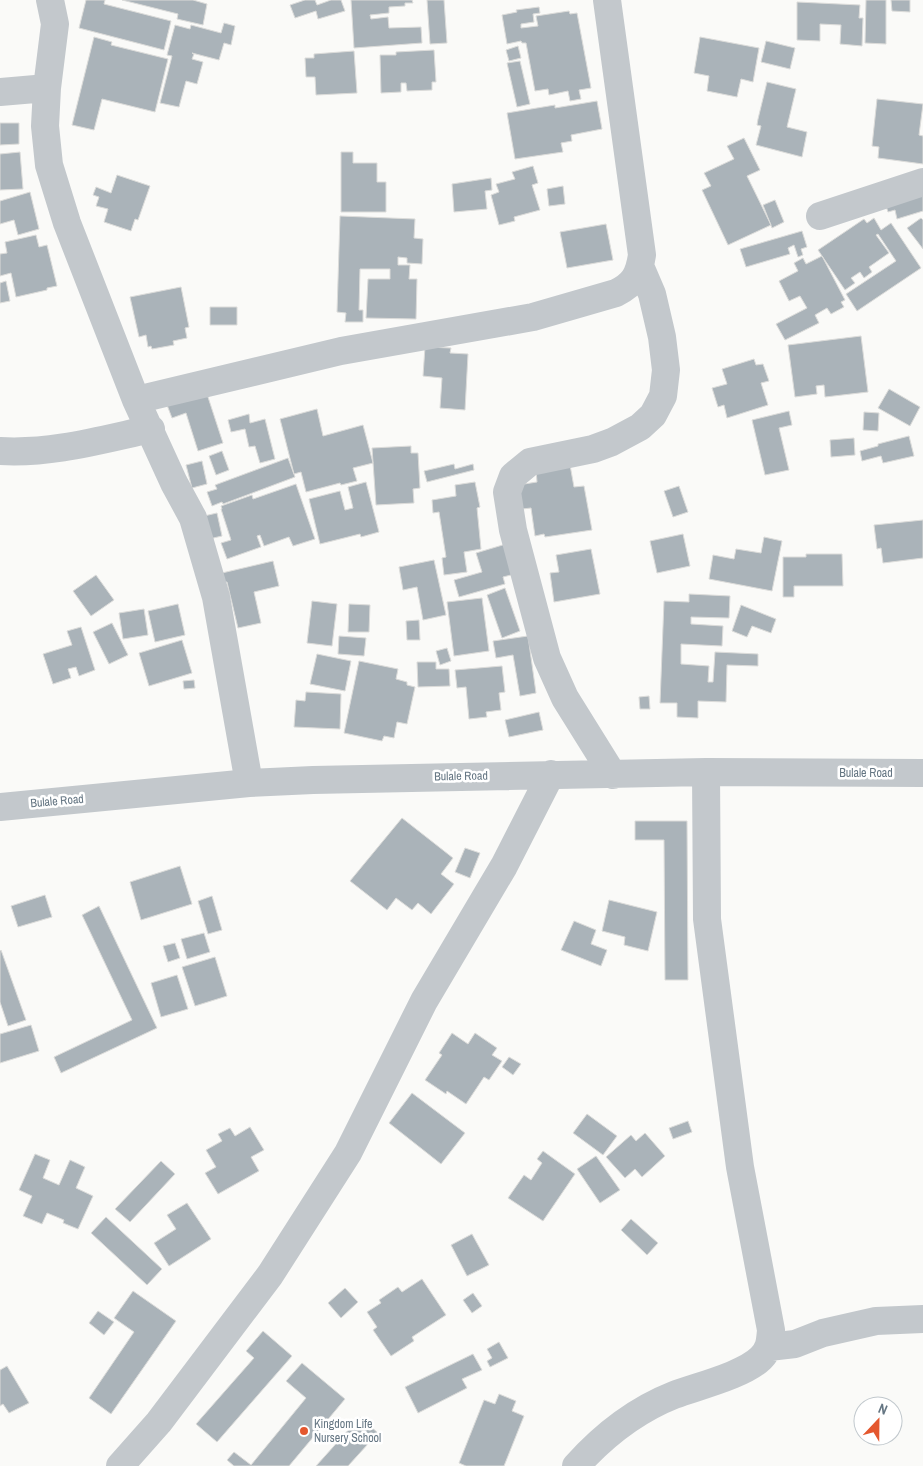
<svg xmlns="http://www.w3.org/2000/svg" width="923" height="1466" font-family="'Archivo Narrow',sans-serif">
<style>
.building{fill:#aab3b9;stroke:#dcdcda}
.lines{fill:none;stroke-linecap:round;stroke-linejoin:round}
.minor{stroke:#c3c8cc;stroke-width:28}
.poi-dot{fill:#e4572e;stroke:#fff;stroke-width:2}
.labels{text-anchor:middle;dominant-baseline:central;stroke-width:5;stroke-linejoin:round;paint-order:stroke}
.street-label{font-size:12px;fill:#657683;stroke:#fff}
.poi-label{font-size:12px;fill:#657683;stroke:#fff;text-anchor:start}
</style>
<rect width="100%" height="100%" fill="#fafaf8"/>
<!-- building -->
<path class="building" d="M86,0H105L104,4L171,21L164,50L79,28Z
M122,0H193L207,4L203,25L177,19L178,14Z
M305,0H315L317,5L331,0H341L345,11L318,19L316,11L295,18L290,5Z
M351,0H412L413,3H405V6L389,7V13L370,15L371,19L388,17L389,28L421,27L422,43L354,48Z
M427,0H444L447,43L430,44Z
M866,0H886V44L865,43Z
M891,0H910V12L892,11Z
M797,2L860,5L859,18H863L862,46L840,44L841,25L820,24V41L797,40Z
M539,7L540,13L533,14L534,22L521,24V28L538,26L536,16L569,11L570,14L577,13L591,88L579,90L581,99L570,101L568,91L549,95L548,89L535,91L526,43H522L521,41L507,44L502,15L517,12L516,10Z
M224,23L235,26L231,45L224,43L219,60L192,53L194,54L192,59L203,62L197,84L186,81L179,107L160,103L172,56L167,55L175,25L190,29L191,25L221,33Z
M94,37L112,42L111,45L168,59L155,112L102,99L94,130L72,125Z
M700,37L759,48L753,82L741,79L737,97L707,91L709,76L694,73Z
M766,41L795,48L790,69L761,62Z
M518,46L521,58L509,61L506,50Z
M434,50L436,82H432V90L407,91L406,83H401V92L381,93L380,55H396V52Z
M354,51L357,93L316,95L315,77H306L305,58H314V54Z
M520,61L530,104L517,107L507,63Z
M767,82L796,89L787,127L807,132L802,157L756,145L761,126L757,125L758,119Z
M877,99L923,104L919,135L923,136V164L878,158L879,147L872,146Z
M597,101L602,129L571,135L572,141L561,143L563,152L515,159L507,113L555,105V108Z
M0,123H19V144L0,145Z
M744,138L760,170L747,176L771,225L728,245L702,190L711,186L704,173L734,159L727,146Z
M20,152L23,189L0,190V154Z
M341,152H353V163H377V182H386V212H341Z
M533,166L538,183L532,185L540,210L514,217L515,221L499,225L491,195L499,192L496,184L515,179L512,172Z
M117,175L150,186L138,220L135,219L131,231L104,222L108,209L96,206L99,197L93,195L96,187L111,193Z
M491,178L492,190L485,191L487,209L454,212L452,184Z
M563,186L565,204L549,206L547,189Z
M923,190V211L897,219L895,210L888,212L885,203Z
M30,192L39,229L18,235L14,220L0,224V201Z
M775,200L784,222L772,228L763,205Z
M340,216L415,219L414,238L423,239L422,264L407,263V258L398,257V265H410L409,279H417L416,319L366,318L368,279H390V269H360L359,310H363V322H345L346,313L337,312Z
M874,218L881,230L891,223L921,268L857,311L846,294L896,261L878,234L876,235L889,253L869,267L872,272L864,278L860,272L851,278L855,283L845,290L818,250L864,219L867,223Z
M921,218L923,220V249L907,228Z
M606,224L613,260L567,268L560,232Z
M802,231L807,247L801,249L803,255L798,257L794,245L788,248L790,254L746,267L740,249Z
M36,235L39,247L47,245L57,286L47,288V290L16,297L11,273L0,276V254L7,253L5,242Z
M822,256L845,300L841,302L844,307L831,314L827,308L815,315L819,323L785,340L776,324L807,308L800,296L789,301L779,281L798,271L794,263L803,258L806,264Z
M6,281L10,301L0,303V283Z
M181,287L189,327L185,328L187,338L173,341L174,345L152,349L151,346L148,347L146,335L139,337L130,297Z
M210,307H237V325H210Z
M861,336L868,392L825,397L824,385L816,386L817,394L795,397L788,345Z
M425,347L451,348L450,353L468,354L465,410L440,408L442,378L423,376Z
M754,359L756,365L763,364L769,381L761,383L768,405L727,418L724,405L718,407L712,388L727,384L722,369Z
M889,389L920,407L910,426L878,408Z
M206,391L223,443L198,451L186,413L172,418L167,405Z
M317,409L323,436L363,425L373,463L353,468L357,481L341,485L340,483L306,492L301,472L294,474L280,419Z
M789,411L792,425L779,428L789,470L765,475L752,420Z
M864,412L879,413L878,431L863,430Z
M249,414L250,423L265,419L275,459L260,463L255,446L249,447L245,429L231,432L228,420Z
M909,436L914,456L883,463L881,456L862,461L860,451L878,446V444Z
M854,438L855,455L831,457L830,440Z
M411,446V453H418L420,488L413,489L414,503L376,505L372,448Z
M222,451L229,470L216,475L209,456Z
M288,458L295,477L223,504L222,502L212,506L207,492L217,489L215,485Z
M202,461L207,484L192,488L186,465Z
M454,464L455,469L473,464L474,470L427,482L424,471Z
M570,465L574,487L584,486L592,530L545,537L544,534L535,536L531,508L522,509L518,485L537,482L536,470Z
M366,482L379,532L361,537L360,534L320,544L309,499L340,491L345,510L353,508L348,487Z
M475,482L480,507L477,508L481,549L464,552L467,572L444,575L442,558L446,557L439,512L433,513L432,500L456,496L455,485Z
M296,484L315,539L293,546L289,537L264,546L260,535L257,536L261,547L227,559L221,543L231,540L221,509H222L221,506L252,495L253,499Z
M679,486L688,512L673,517L664,491Z
M217,513L222,536L209,539L204,516Z
M923,520V558L883,563L881,548L877,549L874,525Z
M683,534L690,566L657,573L650,541Z
M764,537L782,541L772,591L709,579L713,555L734,559L736,549L761,553Z
M506,544L515,574L503,577L505,584L459,597L454,580L482,572L476,553Z
M591,549L600,594L554,602L550,573L559,572L556,555Z
M806,554H842L843,586H794V597H783V557H806Z
M434,560L446,615L423,620L417,587L403,590L399,567Z
M273,561L279,586L254,592L261,623L238,628L227,582H224L222,573Z
M96,575L114,600L91,616L73,591Z
M505,588L520,631L502,638L487,595Z
M689,594L730,596L729,618L691,617V624L723,626L722,646L681,644V664L709,666L708,682H713L715,652L758,654V666L727,665L726,702L698,701V718L677,717V703H660L664,601L689,602Z
M482,598L489,651L454,656L447,602Z
M312,601L337,604L332,646L307,643Z
M178,604L185,635L155,642L148,611Z
M349,604L370,605L369,632H348Z
M741,605L776,619L771,633L752,626L747,637L732,631Z
M144,609L148,635L123,639L119,613Z
M419,620L420,640H407L406,621Z
M112,623L128,655L109,664L93,632Z
M81,627L95,670L79,676L76,667L68,669L71,678L53,684L43,654L72,645L67,631Z
M339,636L366,638L364,656L338,654Z
M528,636L536,693L520,696L513,655L496,658L493,641Z
M182,640L192,673L149,686L139,653Z
M447,648L451,661L440,665L436,651Z
M317,654L351,661L345,691L310,684Z
M359,661L398,669L396,679L407,682V685L415,687L407,724L397,722L394,738L384,736L382,741L344,733Z
M417,662H436V669H449L450,686L418,687Z
M502,666L505,692L499,693L501,710L486,712L487,717L469,719L466,687L457,688L455,670Z
M194,680L195,688L184,689L183,681Z
M306,692L341,694L340,729L294,727L296,700L305,701Z
M649,696L650,709H640L639,697Z
M539,712L543,730L509,737L505,720Z
M402,818L453,858L441,874L454,884L431,914L418,903L412,910L396,898L387,910L350,881Z
M635,821H687L688,980H665L664,840H635Z
M465,848L480,853L470,878L455,872Z
M180,866L192,904L141,920L130,882Z
M45,895L52,917L18,927L11,906Z
M212,896L222,930L208,934L198,901Z
M609,900L657,912L648,951L624,945L625,937L602,931Z
M99,906L157,1028L61,1073L54,1057L132,1020L82,915Z
M574,921L596,930L591,944L607,950L601,966L561,950Z
M204,933L210,952L187,959L181,939Z
M175,943L180,958L168,962L163,946Z
M1,950L26,1020L8,1026L0,1002V951Z
M215,957L227,996L195,1006L182,967Z
M177,975L188,1009L161,1017L151,983Z
M31,1025L39,1051L0,1063V1034Z
M452,1033L468,1044L475,1033L497,1048L492,1055L502,1061L489,1080L484,1077L466,1104L447,1091L446,1094L425,1080L442,1055L439,1053Z
M509,1057L521,1064L513,1075L502,1067Z
M412,1093L465,1133L441,1164L389,1123Z
M587,1114L617,1136L603,1155L573,1133Z
M688,1121L692,1132L673,1139L669,1128Z
M250,1127L264,1150L251,1157L259,1171L218,1194L205,1173L216,1167L206,1150L222,1141L218,1134L230,1128L235,1136Z
M645,1133L665,1156L642,1177L635,1169L625,1178L606,1157L631,1135L636,1141Z
M543,1151L575,1174L543,1221L508,1198L524,1175L531,1180L542,1163L537,1159Z
M35,1154L50,1160L43,1178L59,1185L70,1160L85,1167L76,1188L93,1196L78,1229L63,1223L64,1220L47,1213L42,1224L23,1216L32,1196L19,1190Z
M596,1156L620,1190L600,1203L577,1169Z
M161,1161L175,1174L130,1222L115,1209Z
M187,1203L211,1239L169,1266L154,1243L176,1229L167,1215Z
M106,1217L162,1269L147,1285L91,1233Z
M631,1219L658,1243L647,1255L621,1230Z
M472,1234L489,1265L467,1276L451,1245Z
M422,1279L446,1315L412,1337L414,1341L391,1356L373,1330L377,1327L367,1312L381,1303L379,1300L398,1287L402,1292Z
M345,1288L358,1302L341,1318L328,1303Z
M133,1291L176,1321L111,1414L89,1398L134,1332L114,1318Z
M473,1293L482,1306L472,1313L463,1300Z
M98,1311L114,1322L104,1335L89,1323Z
M263,1331L292,1356L217,1442L196,1424L254,1358L246,1351Z
M499,1342L508,1358L490,1367L487,1361L492,1358L487,1349Z
M473,1354L482,1370L462,1379L467,1388L418,1413L405,1387Z
M302,1363L345,1399L289,1466H234L227,1460L234,1452L251,1465L306,1398L286,1381Z
M7,1366L29,1403L9,1413L3,1404L0,1406V1370Z
M499,1394L516,1401L512,1411L524,1416L504,1466H466L459,1463L484,1400L495,1404Z
M360,1417L378,1433L348,1466H316Z"/>
<g class="lines">
<!-- minor -->
<path class="minor" d="M50,0L55,24L47,88L45,126L49,165L67,223L136,400L174,483L193,518L216,597L249,783
M0,92L47,88
M820,216L923,182
M136,400L341,351L533,317L616,293C634,284 639,275 642,255L607,0
M0,451C52,454 100,440 151,429
M613,775L565,698L547,658L513,530L507,492L513,476L530,462L593,449L612,442L640,427L653,415L663,396L666,370L662,337L652,294L640,266
M0,807L249,783L313,780L706,772L923,773
M769,1347L795,1344L823,1333L876,1321L923,1319
M120,1466L159,1422L270,1275L348,1153L424,1001L504,866L551,774
M576,1466C603,1436 636,1410 674,1395C698,1386 744,1375 761,1358C770,1349 770,1341 771,1330L740,1167L707,919L706,772"/>
</g>
<!-- markers -->
<circle class="poi-dot" cx="304" cy="1431" r="5"/>
<g class="labels">
<!-- street labels -->
<g class="street-label">
<text x="866" y="773">Bulale Road</text>
<text transform="translate(461 776) rotate(-1)">Bulale Road</text>
<text transform="translate(57 801) rotate(-5)">Bulale Road</text>
</g>
<!-- poi labels -->
<g class="poi-label">
<text x="314" y="1424">Kingdom Life<tspan x="314" dy="14">Nursery School</tspan></text>
</g>
</g>
<!-- north arrow -->
<g transform="translate(878 1421) rotate(22)"><circle r="24" fill="#ffffff" stroke="#c1c8cd"/>
<path d="M0-4L9 19L0 12L-9 19Z" fill="#e4572e"/>
<text y="-8" font-size="14" font-weight="bold" text-anchor="middle" fill="#657683">N</text>
</g>
</svg>
